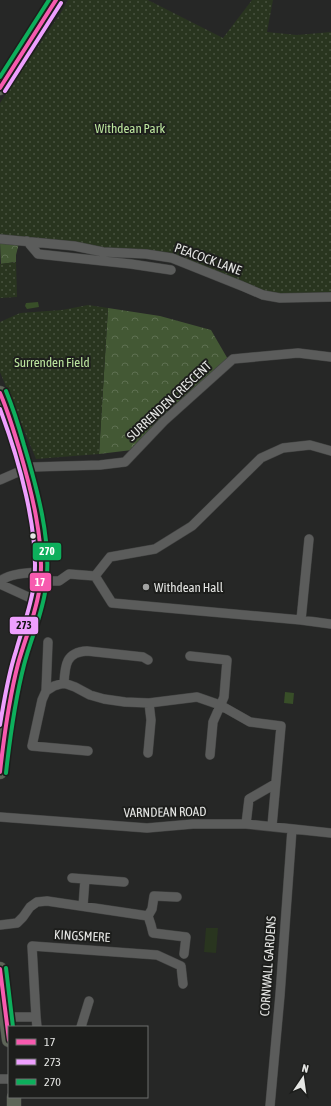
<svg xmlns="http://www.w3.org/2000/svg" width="331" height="1106" font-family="'Asap Condensed',sans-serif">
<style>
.forest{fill:url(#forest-crowns)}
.park{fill:url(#park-dots)}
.pitch{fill:#29351f}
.water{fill:#384e28}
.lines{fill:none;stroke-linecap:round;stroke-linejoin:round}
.minor-casing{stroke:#424342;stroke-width:10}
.highway-casing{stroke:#424342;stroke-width:15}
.minor{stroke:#5b5c5b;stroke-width:9}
.highway{stroke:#5e6558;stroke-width:14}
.bus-1-casing{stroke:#1d1e1c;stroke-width:7}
.bus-2-casing{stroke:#1d1e1c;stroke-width:7}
.bus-3-casing{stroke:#1d1e1c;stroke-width:7}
.bus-1{stroke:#f75aaf;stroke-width:4}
.bus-2{stroke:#ee9ffe;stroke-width:4}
.bus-3{stroke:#0daf5c;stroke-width:4}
.bus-dot{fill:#e5e6e4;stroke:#1d1e1c;stroke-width:1.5}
.poi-dot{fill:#a2a3a2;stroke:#1d1e1c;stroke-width:1.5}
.labels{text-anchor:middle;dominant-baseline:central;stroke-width:4;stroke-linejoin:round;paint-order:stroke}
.park-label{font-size:13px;fill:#bbe49e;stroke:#1d1e1c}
.street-label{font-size:13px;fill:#e5e6e4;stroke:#1d1e1c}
.poi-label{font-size:13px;fill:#e5e6e4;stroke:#1d1e1c;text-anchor:start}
.line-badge{stroke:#1d1e1c;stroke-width:1.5}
.badge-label{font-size:11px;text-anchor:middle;font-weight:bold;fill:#fff}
.pale-badge-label{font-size:11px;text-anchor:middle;font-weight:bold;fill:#111}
</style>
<defs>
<pattern id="forest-crowns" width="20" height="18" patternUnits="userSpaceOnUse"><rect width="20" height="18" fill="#435834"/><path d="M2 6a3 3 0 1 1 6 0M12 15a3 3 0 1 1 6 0" fill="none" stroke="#5e7051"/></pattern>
<pattern id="park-dots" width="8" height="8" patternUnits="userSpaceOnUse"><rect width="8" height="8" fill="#29351f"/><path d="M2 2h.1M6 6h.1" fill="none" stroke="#48523f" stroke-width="1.8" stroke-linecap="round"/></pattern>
</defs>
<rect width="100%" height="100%" fill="#262726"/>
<!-- forest -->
<path class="forest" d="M0,242L19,243L16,255V262L1,264Z
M108,308L160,316L211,330L229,361L132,450L99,454Z"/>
<!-- park -->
<path class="park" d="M68,0H148L223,38L252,0H273L267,32L297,35L331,32V294L280,296L265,291L167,252L102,249L0,237V103L62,11Z
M16,262L17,297L0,298V264Z
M88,305L108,308L99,454L36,459L0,372V322L20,313L62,310Z"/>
<!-- pitch -->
<path class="pitch" d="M206,928H218L216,953L204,952Z"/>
<!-- water -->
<path class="water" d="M38,302L39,307L27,309L25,306L26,303Z
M285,692L294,693L293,704L284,703Z"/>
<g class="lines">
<defs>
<path id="minor" d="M0,239L74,246L103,252L146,254L172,258L242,286L263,295L280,298L331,297
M27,241L38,254L131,264L171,270
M331,451L310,445L283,448L261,458L192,526L155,549L110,557L95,576L112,603L301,620L331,624
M0,480L25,469L33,467L100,465L125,462L164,421L233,359L298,353L331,357
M0,581C11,573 28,573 41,572
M40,581H59L69,574L95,576
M0,584L37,601
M301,620L309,539
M190,656L227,660L224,697L213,722L210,755
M64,683C65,665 66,652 87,651L143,657L148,660
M46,691L48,642
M88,751L32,746L42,700L46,691L54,686L64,683L75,687L90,695L104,699L125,702L149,703L197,697L220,705L250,722L281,726L272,826
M148,753L151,720L149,703
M0,817L147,828L193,824H246L331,833
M246,824L249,799L275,784
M72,878L85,879
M83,906L85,879L124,882
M148,916L152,909L154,896L177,897
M0,925L17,923L23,917L30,907L37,902L47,901L148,916L151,925L153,933L186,937L184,954
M6,1017H36L37,1027
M36,1017L32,946L157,955L181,966L183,984
M81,1027L89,1001
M0,1079H9
M270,1106L280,995L292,829"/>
<path id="highway" d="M0,88L56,0
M0,393C7,409 12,425 17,442C28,477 37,513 40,549C40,557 42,565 41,573C40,605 26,634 18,664C9,700 4,736 0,772
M0,969L9,1040
M14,1097V1106"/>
</defs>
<!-- minor casing -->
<use href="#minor" class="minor-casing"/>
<!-- highway casing -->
<use href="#highway" class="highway-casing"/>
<!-- minor -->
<use href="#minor" class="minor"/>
<!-- highway -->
<use href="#highway" class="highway"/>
<defs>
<path id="bus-1" d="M0,88L56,0
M0,393C8,411 13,429 19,448C31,489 45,542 40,585C37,612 25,638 18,664C9,699 4,736 0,772
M0,969L9,1040"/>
<path id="bus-2" d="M5,91L61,3
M0,409C18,457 40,532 34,584C31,607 22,629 16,651C8,675 4,700 0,725"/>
<path id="bus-3" d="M0,77L49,0
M6,391C13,408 19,427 24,445C37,488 52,542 46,586C43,613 31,638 24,665C15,700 10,737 6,773
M6,968L13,1027"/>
</defs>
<!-- bus-1 casing -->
<use href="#bus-1" class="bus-1-casing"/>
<!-- bus-2 casing -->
<use href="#bus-2" class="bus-2-casing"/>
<!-- bus-3 casing -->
<use href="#bus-3" class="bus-3-casing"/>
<!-- bus-1 -->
<use href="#bus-1" class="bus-1"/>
<!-- bus-2 -->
<use href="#bus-2" class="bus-2"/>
<!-- bus-3 -->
<use href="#bus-3" class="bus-3"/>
</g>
<!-- markers -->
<circle class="bus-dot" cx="33" cy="536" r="3.5"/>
<circle class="poi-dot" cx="146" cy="587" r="4"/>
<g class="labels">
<!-- park labels -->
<g class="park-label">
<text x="130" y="128">Withdean Park</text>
<text x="52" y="362">Surrenden Field</text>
</g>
<!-- street labels -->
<g class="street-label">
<text transform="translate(208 259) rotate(20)">PEACOCK LANE</text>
<text transform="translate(169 401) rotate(-43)">SURRENDEN CRESCENT</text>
<text transform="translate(165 812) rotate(-1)">VARNDEAN ROAD</text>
<text transform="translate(82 936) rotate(3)">KINGSMERE</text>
<text transform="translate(268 966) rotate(-86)">CORNWALL GARDENS</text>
</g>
<!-- poi labels -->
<g class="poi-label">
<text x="154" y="587">Withdean Hall</text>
</g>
</g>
<g class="line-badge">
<rect x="32" y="542" width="30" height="19" rx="4" fill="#0daf5c"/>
<rect x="29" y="572" width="23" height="20" rx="4" fill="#f75aaf"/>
<rect x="9" y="616" width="30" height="19" rx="4" fill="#ee9ffe"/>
</g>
<g class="badge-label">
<text x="47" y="555">270</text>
<text x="40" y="586">17</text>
</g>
<g class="pale-badge-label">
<text x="24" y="629">273</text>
</g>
<!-- legend -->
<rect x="8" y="1026" width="140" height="72" fill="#1d1e1c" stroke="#6d6e6c"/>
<rect x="16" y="1039" width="20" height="6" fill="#f75aaf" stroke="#6d6e6c"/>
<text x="44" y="1046" font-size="12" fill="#e5e6e4">17</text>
<rect x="16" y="1059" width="20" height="6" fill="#ee9ffe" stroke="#6d6e6c"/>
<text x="44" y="1066" font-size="12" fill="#e5e6e4">273</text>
<rect x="16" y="1079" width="20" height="6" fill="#0daf5c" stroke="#6d6e6c"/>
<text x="44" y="1086" font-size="12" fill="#e5e6e4">270</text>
<!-- north arrow -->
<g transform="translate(303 1078) rotate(13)" stroke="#1d1e1c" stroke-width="3" paint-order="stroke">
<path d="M0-3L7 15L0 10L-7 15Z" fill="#e5e6e4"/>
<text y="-6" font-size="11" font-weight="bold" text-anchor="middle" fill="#e5e6e4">N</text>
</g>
</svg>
